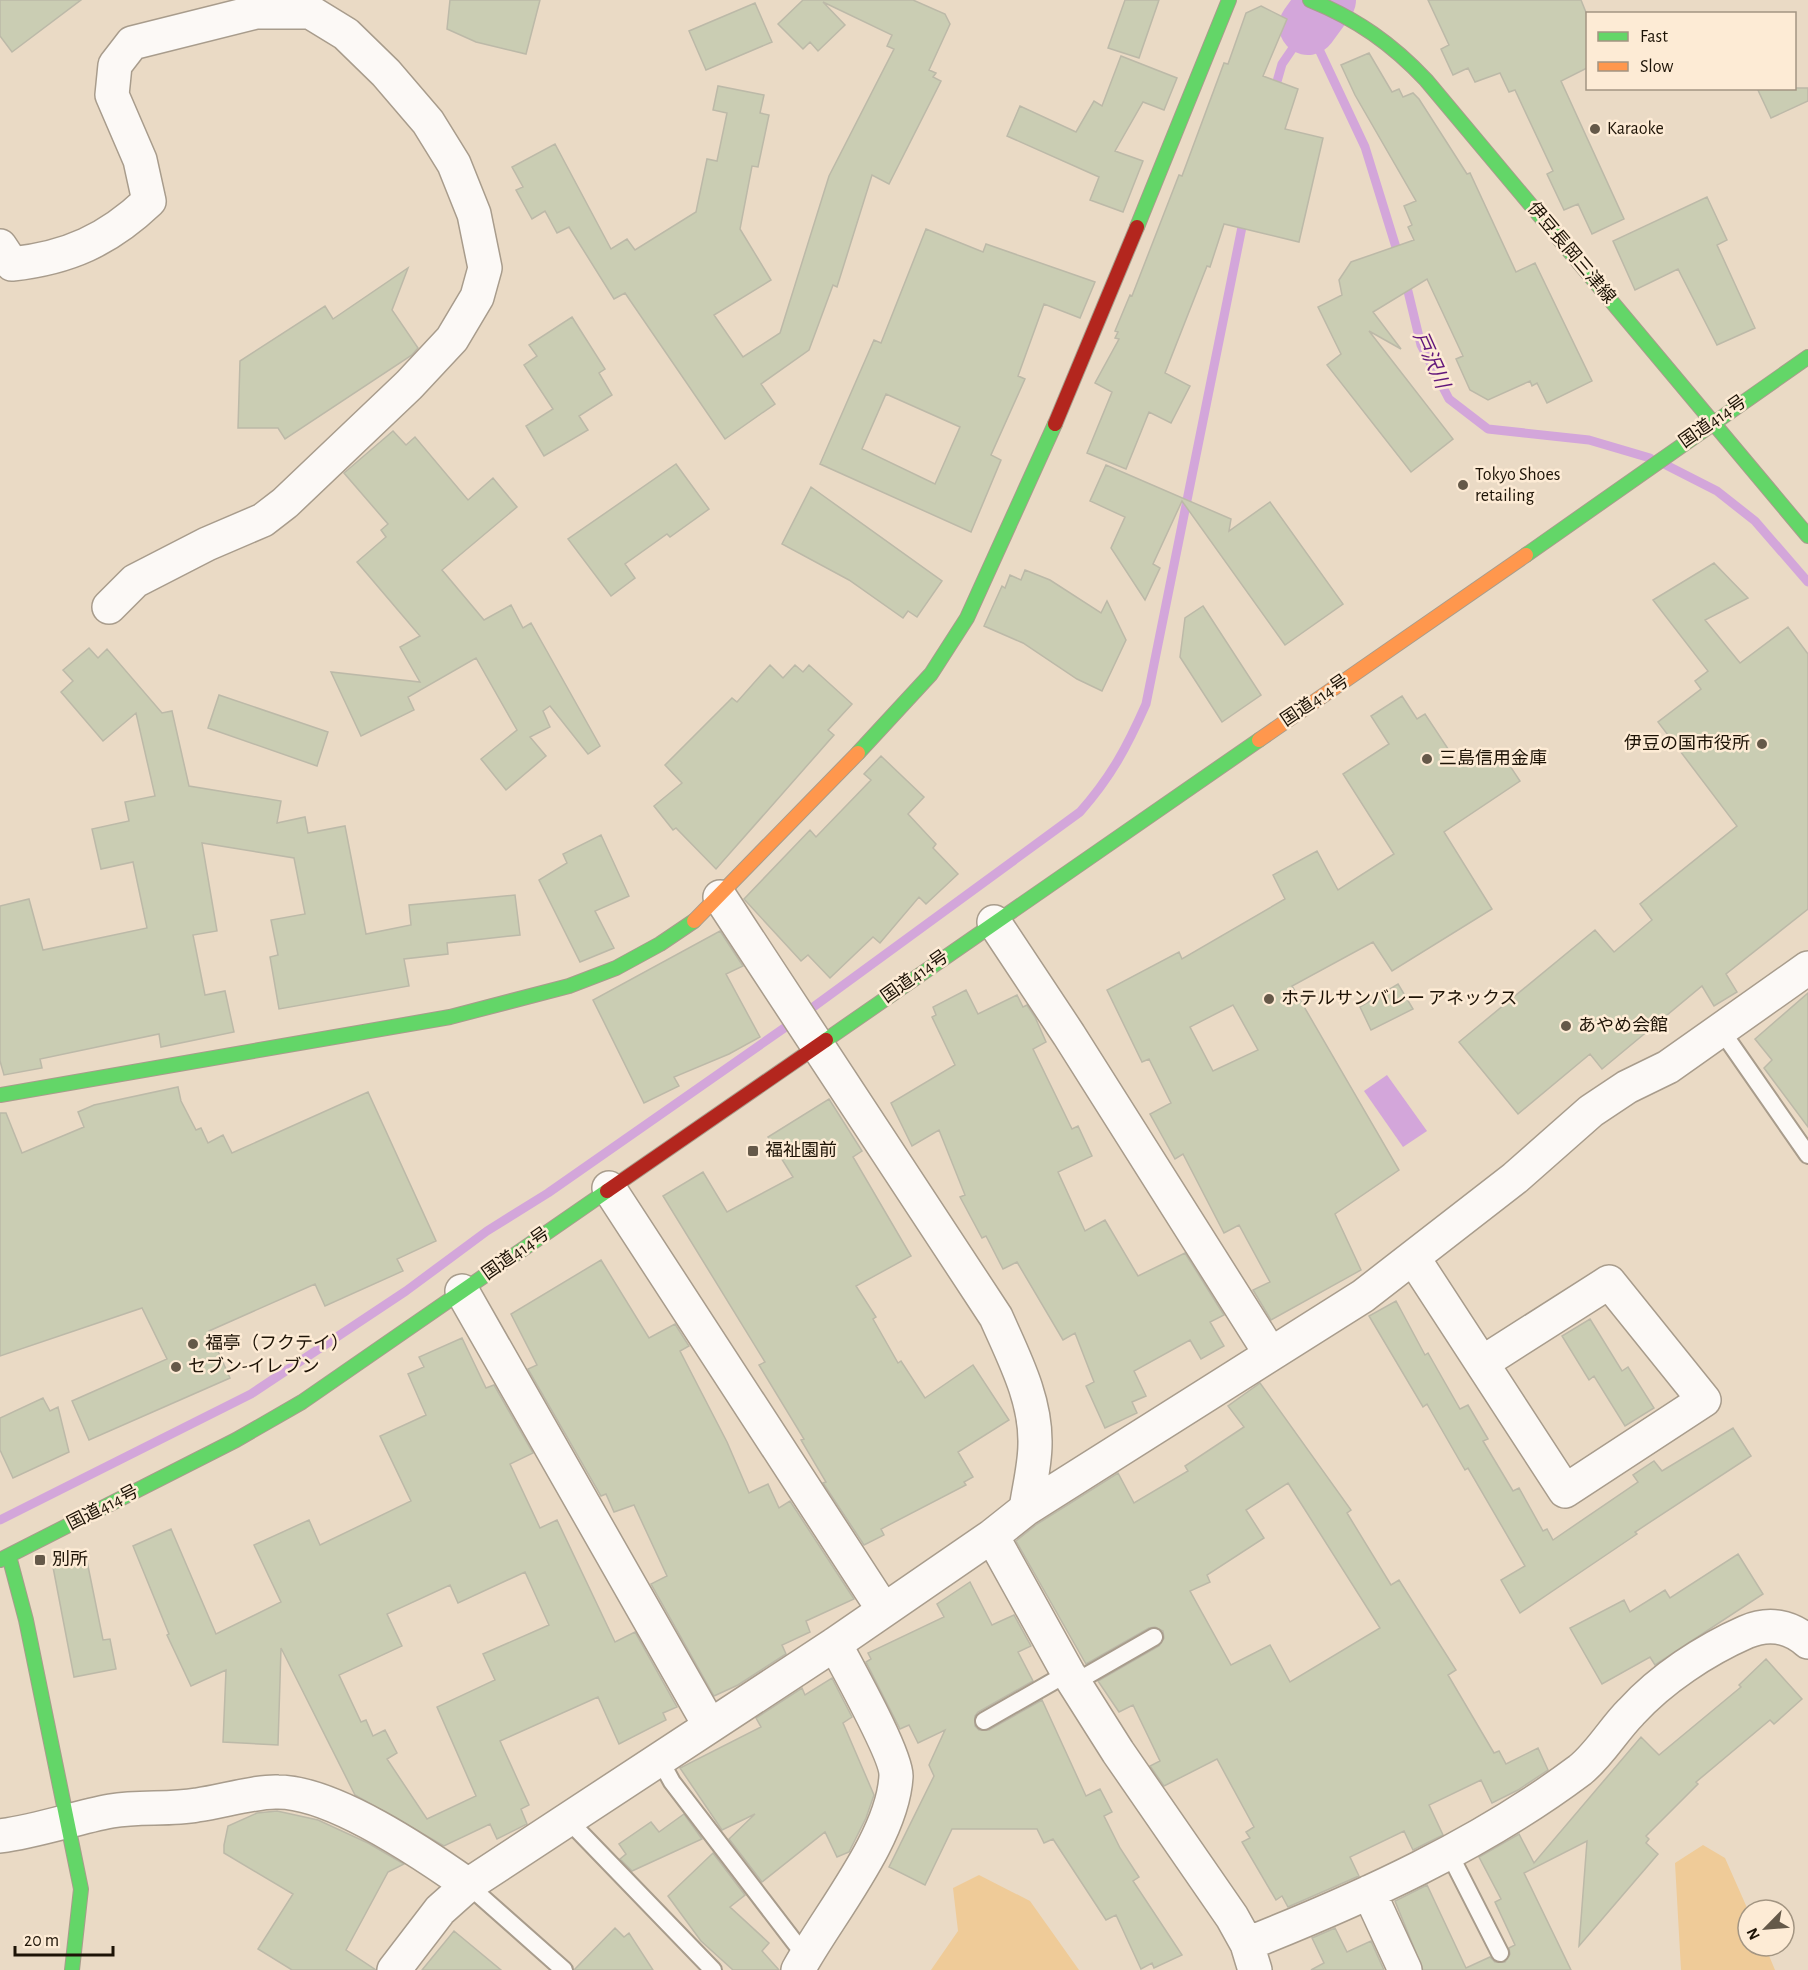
<svg xmlns="http://www.w3.org/2000/svg" width="1808" height="1970" font-family="'Alegreya Sans','Noto Sans JP',sans-serif">
<style>
.green{fill:#efcb98}
.water{fill:#d3a6da}
.lines{fill:none;stroke-linecap:round;stroke-linejoin:round}
.stream{stroke:#d3a6da;stroke-width:9}
.river{stroke:#d3a6da;stroke-width:58}
.building{fill:#cacdb3;stroke:#bcb9a8;stroke-width:1.5;fill-rule:evenodd}
.lane-casing{stroke:#a89c8c;stroke-width:20}
.street-casing{stroke:#a89c8c;stroke-width:36}
.fast-casing{stroke:#a89c8c;stroke-width:16}
.slow-casing{stroke:#a89c8c;stroke-width:16}
.jam-casing{stroke:#a89c8c;stroke-width:16}
.lane{stroke:#fcf9f6;stroke-width:16}
.street{stroke:#fcf9f6;stroke-width:33}
.fast{stroke:#63d668;stroke-width:14}
.slow{stroke:#ff974d;stroke-width:14}
.jam{stroke:#b3261e;stroke-width:14}
.poi-dot{fill:#655949;stroke:#fdebd5;stroke-width:2}
.labels{text-anchor:middle;dominant-baseline:central;stroke-width:5;stroke-linejoin:round;paint-order:stroke}
.poi-label{font-size:18px;fill:#1d1306;stroke:#fdebd5;text-anchor:start}
.street-label{font-size:18px;fill:#1d1306;stroke:#fdebd5}
.water-label{font-size:20px;font-style:italic;fill:#61167b;stroke:#fdebd5}
</style>
<rect width="100%" height="100%" fill="#eadac5"/>
<!-- green -->
<path class="green" d="M1703,1845L1725,1858L1748,1910V1946H1765L1775,1970H1681L1675,1863Z
M979,1875L1030,1901L1079,1970H931L958,1931L953,1888Z"/>
<!-- water -->
<path class="water" d="M1387,1075L1427,1131L1403,1147L1364,1091Z"/>
<g class="lines">
<!-- stream -->
<path class="stream" d="M1308,26L1365,147L1399,257
M1274,92L1282,64L1308,26
M1405,279L1421,345L1449,399L1488,429L1589,440L1650,458
M1666,465L1717,491L1755,521L1808,582
M0,1520L251,1394L406,1291L487,1231L548,1193L790,1024L1080,812C1111,777 1127,747 1146,704L1244,217"/>
<!-- river -->
<path class="river" d="M1308,26L1327,0"/>
</g>
<!-- building -->
<path class="building" d="M0,0H81L12,52L0,36Z
M450,0H540L526,54L476,42L447,29Z
M803,0H913L945,14L950,24L929,70L936,73L933,77L941,81L889,184L872,175L837,287L833,285L809,350L761,384L775,404L725,439L625,293L614,299L569,227L557,233L545,211L532,219L516,190L523,187L512,167L555,144L611,249L627,239L635,250L696,212L707,159L717,161L727,113L713,110L718,86L764,95L760,113L769,115L758,167L752,166L740,229L771,280L714,315L743,357L780,333L829,176L894,49L887,46L892,35L823,2L845,25L818,51L810,42L803,49L778,24Z
M1125,0H1159L1139,58L1108,48Z
M1428,0H1581L1587,15V68L1561,81L1624,219L1592,234L1578,204L1564,210L1547,174L1553,171L1515,90L1509,92L1500,73L1475,82L1468,68L1453,75L1441,49L1449,45Z
M755,3L772,42L706,70L689,31Z
M1261,6L1287,19L1263,76L1298,89L1285,129L1323,138L1299,242L1224,224L1210,267L1207,266L1165,373L1190,386L1171,423L1149,412L1126,469L1087,453L1112,392L1095,383L1119,339L1115,338L1118,332L1115,331L1130,295L1132,296L1179,175L1182,176L1224,63L1228,64L1246,13Z
M1369,53L1392,92L1399,89L1403,97L1413,93L1419,99L1467,174L1470,173L1516,272L1535,263L1592,381L1547,403L1537,383L1532,386L1530,381L1488,400L1470,390L1456,359L1463,356L1427,279L1373,312L1401,349L1369,331L1453,439L1411,472L1327,365L1341,354L1318,307L1342,295L1339,280L1351,262L1414,240L1408,227L1412,225L1404,206L1416,201L1355,95L1341,65Z
M1121,56L1177,78L1164,110L1143,102L1115,151L1143,161L1123,212L1090,200L1099,177L1007,136L1020,106L1076,132L1094,101L1102,106Z
M1757,88H1808V101L1771,118Z
M1707,197L1727,240L1717,245L1755,328L1717,345L1678,269L1635,290L1613,241Z
M926,229L983,252L986,244L1095,282L1080,318L1044,304L1018,376L1025,379L991,455L1001,460L971,532L820,464L874,340L881,343ZM886,394L960,427L935,484L862,449Z
M408,268L392,310L418,348L412,355L285,439L278,428H238L240,361L325,306L333,319Z
M572,317L605,369L599,373L612,395L579,416L588,430L544,456L526,426L553,409L524,365L537,356L529,345Z
M393,431L406,445L415,437L468,500L493,478L517,507L442,570L484,620L511,605L523,628L531,623L600,746L588,754L550,706L543,711L550,727L530,737L546,756L506,790L481,759L517,730L476,658L408,697L414,710L361,736L331,672L420,682L400,647L420,636L357,562L386,537L381,530L388,524L344,473Z
M676,464L709,509L670,537L667,534L625,564L635,578L611,596L568,539Z
M1106,465L1231,519L1229,531L1270,502L1343,604L1285,645L1182,501L1153,564L1160,568L1145,600L1111,548L1125,517L1090,501Z
M811,487L942,581L917,617L908,611L903,618L849,580L782,544Z
M1714,563L1748,598L1705,620L1740,663L1788,627L1808,654V909L1726,974L1737,992L1714,1006L1702,986L1602,1069L1590,1054L1518,1114L1459,1042L1595,930L1614,952L1652,920L1640,904L1737,826L1658,722L1701,689L1695,681L1708,671L1653,600Z
M1025,570L1050,580L1101,613L1107,601L1126,640L1102,691L1077,679L1023,643L984,626L1002,586L1005,588L1010,575L1021,580Z
M1203,606L1261,695L1222,722L1180,657L1185,618Z
M89,648L98,658L107,649L162,713L172,711L189,786L281,801L277,823L305,817L308,833L345,826L366,934L411,925L409,905L515,895L520,935L447,943L448,954L404,959L409,986L279,1009L270,957L278,955L271,920L305,914L294,858L202,843L217,931L193,935L205,995L225,991L234,1032L161,1047L159,1034L40,1059L42,1068L4,1075L0,1061V906L29,899L43,950L147,928L133,862L101,869L92,829L129,821L125,802L155,796L136,713L103,741L61,692L73,681L63,670Z
M770,665L783,678L795,665L803,672L809,665L852,704L828,730L834,735L716,869L676,828L673,830L654,806L682,783L665,765L732,698L737,702Z
M219,695L328,732L317,766L208,728Z
M1402,696L1417,719L1425,714L1456,761L1471,751L1480,765L1500,751L1520,781L1444,832L1492,909L1392,971L1373,942L1292,986L1399,1170L1335,1214L1361,1270L1271,1320L1253,1290L1270,1282L1239,1225L1224,1233L1183,1154L1175,1159L1150,1114L1171,1103L1149,1059L1142,1062L1107,990L1179,952L1182,959L1285,899L1273,875L1317,851L1338,890L1394,854L1343,774L1389,744L1371,716ZM1233,1005L1258,1050L1213,1071L1190,1027Z
M881,756L924,797L908,814L936,844L933,848L958,874L926,904L919,897L880,943L873,937L830,978L808,955L801,961L744,899L810,830L816,837L871,780L864,774Z
M601,835L629,896L595,911L614,948L580,962L539,880L567,863L563,854Z
M720,931L743,966L726,974L760,1037L729,1054L674,1077L679,1086L644,1103L593,1000Z
M1398,984L1413,1009L1371,1030L1360,1007Z
M966,990L978,1014L1017,995L1023,1007L1027,1005L1035,1017L1046,1042L1033,1049L1072,1129L1078,1126L1092,1156L1058,1172L1085,1231L1105,1220L1138,1276L1185,1253L1224,1315L1210,1322L1224,1346L1201,1359L1190,1340L1134,1371L1146,1396L1132,1402L1137,1413L1105,1428L1086,1386L1094,1382L1075,1333L1063,1340L1017,1262L1003,1269L986,1236L982,1238L960,1197L965,1195L939,1130L912,1146L891,1103L955,1065L932,1017L936,1015L933,1007Z
M1808,993V1127L1764,1068L1772,1060L1755,1039Z
M178,1087L181,1101L196,1130L201,1128L208,1143L223,1135L232,1153L368,1092L436,1241L397,1259L403,1271L325,1306L315,1284L209,1331L230,1378L89,1440L72,1401L167,1359L142,1308L0,1356V1113H6L22,1153L84,1127L78,1112L94,1105Z
M829,1099L862,1151L853,1157L911,1256L856,1286L876,1317L873,1319L898,1363L901,1361L925,1398L973,1365L1009,1420L958,1452L973,1477L964,1482L966,1485L881,1529L884,1535L864,1545L823,1483L826,1482L801,1440L804,1439L759,1365L765,1362L663,1196L703,1172L727,1212L793,1177L768,1137Z
M601,1260L649,1338L675,1324L689,1346L680,1351L727,1442L749,1493L768,1484L779,1508L790,1501L854,1599L806,1621L810,1632L782,1645L786,1654L738,1685L714,1696L651,1584L667,1576L634,1505L614,1512L606,1494L601,1496L528,1369L537,1365L511,1314Z
M1396,1301L1425,1355L1428,1353L1460,1409L1468,1405L1488,1439L1483,1441L1513,1491L1519,1488L1543,1531L1547,1529L1553,1540L1638,1482L1633,1475L1654,1461L1662,1471L1733,1428L1751,1456L1635,1532L1637,1534L1520,1613L1501,1580L1525,1566L1468,1468L1465,1470L1427,1404L1423,1407L1369,1316Z
M1590,1319L1622,1371L1628,1367L1654,1408L1625,1426L1594,1376L1589,1380L1562,1336Z
M462,1338L486,1388L494,1385L533,1453L510,1464L540,1528L557,1520L615,1642L635,1632L677,1707L663,1713L666,1720L619,1744L598,1697L500,1741L529,1805L521,1809L527,1824L497,1839L490,1824L444,1846L355,1795L281,1648L278,1745L223,1742L226,1670L191,1686L167,1635L169,1634L133,1546L171,1529L216,1634L281,1602L254,1545L309,1520L320,1545L411,1501L380,1436L426,1415L408,1374L424,1367L419,1357ZM525,1572L549,1625L483,1654L495,1680L437,1707L476,1796L427,1819L387,1759L397,1753L385,1730L373,1736L366,1720L361,1722L339,1675L402,1646L387,1614L450,1585L458,1603Z
M1260,1383L1351,1510L1347,1513L1391,1585L1399,1580L1456,1670L1448,1675L1494,1753L1499,1751L1506,1764L1538,1748L1548,1770L1518,1790L1492,1803L1481,1780L1429,1805L1443,1835L1413,1850L1404,1831L1350,1857L1359,1876L1288,1907L1282,1896L1276,1900L1242,1842L1250,1838L1246,1832L1254,1827L1217,1759L1164,1786L1150,1766L1160,1761L1133,1705L1119,1712L1098,1681L1159,1646L1164,1638L1163,1631L1155,1627L1149,1628L1086,1664L1016,1541L1037,1524L1118,1473L1134,1503L1188,1471L1185,1466L1244,1427L1228,1406ZM1288,1483L1380,1628L1290,1682L1270,1645L1231,1665L1190,1591L1210,1582L1207,1575L1264,1538L1246,1510Z
M43,1398L50,1411L58,1407L69,1452L13,1478L0,1450V1418Z
M1738,1554L1763,1594L1655,1665L1650,1657L1602,1684L1570,1628L1624,1600L1630,1612L1665,1590L1670,1598Z
M87,1561L103,1640L110,1639L116,1669L74,1677L53,1567Z
M970,1582L992,1625L1014,1615L1031,1646L1018,1652L1033,1681L978,1712L975,1716V1726L979,1730H989L1042,1700L1086,1796L1100,1789L1112,1812L1104,1816L1120,1848L1139,1877L1133,1881L1182,1955L1154,1968L1152,1963L1141,1969L1116,1915L1106,1920L1053,1839L1044,1843L1037,1829H952L925,1885L889,1867L934,1776L929,1765L945,1730L918,1743L909,1725L900,1729L866,1662L871,1659L868,1653L944,1617L937,1604Z
M1766,1659L1802,1699L1774,1724L1770,1720L1696,1782L1698,1784L1646,1836L1649,1839L1646,1843L1658,1854L1579,1946L1587,1841L1524,1873L1571,1970H1423L1395,1901L1427,1885L1466,1968L1490,1957L1495,1962H1505L1510,1954L1509,1948L1515,1945L1495,1902L1501,1899L1479,1857L1519,1834L1534,1863L1641,1737L1659,1755L1741,1687L1739,1685Z
M832,1678L852,1717L843,1723L874,1795L866,1818L849,1852L837,1857L825,1832L762,1882L729,1839L755,1814L722,1830L680,1768L761,1727L756,1718L802,1688L805,1695Z
M277,1811L318,1820L368,1843L404,1864L388,1872L346,1950L376,1970H292L258,1949L293,1894L224,1853V1845L228,1826L257,1813Z
M684,1814L702,1839L632,1871L620,1859L626,1854L619,1844L651,1822L659,1832Z
M713,1853L745,1895L730,1907L769,1943L762,1951L779,1970H733L701,1941L668,1896Z
M615,1928L624,1937L629,1933L653,1970H574Z
M1335,1928L1347,1952L1371,1941L1384,1970H1311L1324,1963L1312,1938Z
M454,1931L501,1970H422Z"/>
<g class="lines">
<defs>
<path id="lane" d="M1721,1030L1808,1155
M1074,1683L1154,1637
M984,1721L1068,1673
M660,1760L672,1782L796,1944L807,1954
M569,1821L713,1970
M1449,1853L1500,1953
M468,1885L564,1970"/>
<path id="street" d="M0,246L12,264C68,258 108,240 149,201L140,160L112,95L115,65L132,43L256,12H310L346,34L386,73L428,122L454,164L474,214L485,268L477,297L452,339L409,385L285,503L263,520L207,544L135,581L109,607
M720,897L996,1317C1014,1358 1036,1399 1035,1444C1035,1465 1029,1488 1026,1509
M994,922L1069,1035L1270,1353
M609,1188L883,1609
M1414,1259L1565,1491L1704,1400L1609,1282L1482,1363
M462,1291L710,1726
M992,1536L1068,1673L1118,1752L1232,1917L1247,1944L1255,1970
M0,1836C38,1831 74,1818 111,1811C140,1806 169,1810 197,1805C221,1802 256,1791 278,1792C333,1792 424,1854 468,1885
M1369,1892L1405,1970
M1247,1944C1363,1898 1480,1845 1580,1770C1600,1754 1613,1730 1631,1712C1661,1679 1705,1650 1746,1632C1769,1622 1790,1626 1808,1642
M394,1970L440,1910L468,1885L835,1644L992,1536L1026,1509L1363,1296L1515,1178L1591,1111L1627,1087L1668,1067L1808,968
M798,1970C828,1915 893,1838 896,1776C897,1756 847,1667 835,1644"/>
<path id="fast" d="M1310,0C1357,19 1392,44 1426,80L1808,536
M1137,227L1229,0
M1526,555L1808,357
M858,753L931,674L967,618L1055,424
M826,1040L1259,740
M0,1095L450,1017L569,986L616,968L660,944L694,921
M9,1556L26,1620L81,1889L72,1970
M0,1560L236,1440L302,1402L607,1191"/>
<path id="slow" d="M1259,740L1526,555
M694,921L858,753"/>
<path id="jam" d="M1055,424L1137,227
M607,1191L826,1040"/>
</defs>
<!-- lane casing -->
<use href="#lane" class="lane-casing"/>
<!-- street casing -->
<use href="#street" class="street-casing"/>
<!-- fast casing -->
<use href="#fast" class="fast-casing"/>
<!-- slow casing -->
<use href="#slow" class="slow-casing"/>
<!-- jam casing -->
<use href="#jam" class="jam-casing"/>
<!-- lane -->
<use href="#lane" class="lane"/>
<!-- street -->
<use href="#street" class="street"/>
<!-- fast -->
<use href="#fast" class="fast"/>
<!-- slow -->
<use href="#slow" class="slow"/>
<!-- jam -->
<use href="#jam" class="jam"/>
</g>
<!-- markers -->
<g class="poi-dot">
<circle cx="1595" cy="129" r="6"/>
<circle cx="1463" cy="485" r="6"/>
<circle cx="1762" cy="744" r="6"/>
<circle cx="1427" cy="759" r="6"/>
<circle cx="1269" cy="999" r="6"/>
<circle cx="1566" cy="1026" r="6"/>
<rect x="747" y="1145" width="12" height="12" rx="3"/>
<circle cx="193" cy="1344" r="6"/>
<circle cx="176" cy="1367" r="6"/>
<rect x="34" y="1554" width="12" height="12" rx="3"/>
</g>
<g class="labels">
<!-- poi labels -->
<g class="poi-label">
<text x="1607" y="129">Karaoke</text>
<text x="1475" y="475">Tokyo Shoes<tspan x="1475" dy="21">retailing</tspan></text>
<text x="1750" y="744" text-anchor="end">伊豆の国市役所</text>
<text x="1439" y="759">三島信用金庫</text>
<text x="1281" y="999">ホテルサンバレー アネックス</text>
<text x="1578" y="1026">あやめ会館</text>
<text x="765" y="1151">福祉園前</text>
<text x="205" y="1344">福亭（フクテイ）</text>
<text x="188" y="1367">セブン-イレブン</text>
<text x="52" y="1560">別所</text>
</g>
<!-- street labels -->
<g class="street-label">
<text transform="translate(1571 253) rotate(50)">伊豆長岡三津線</text>
<text transform="translate(1713 422) rotate(-35)">国道414号</text>
<text transform="translate(1315 701) rotate(-34)">国道414号</text>
<text transform="translate(915 977) rotate(-35)">国道414号</text>
<text transform="translate(516 1254) rotate(-35)">国道414号</text>
<text transform="translate(103 1508) rotate(-27)">国道414号</text>
</g>
<!-- water labels -->
<g class="water-label">
<text transform="translate(1431 360) rotate(66)">戸沢川</text>
</g>
</g>
<!-- legend -->
<rect x="1586" y="12" width="210" height="78" fill="#fdebd5" stroke="#a39582" stroke-width="1.5"/>
<rect x="1598" y="32" width="30" height="9" fill="#63d668" stroke="#a39582" stroke-width="1.5"/>
<text x="1640" y="42" font-size="18" fill="#1d1306">Fast</text>
<rect x="1598" y="62" width="30" height="9" fill="#ff974d" stroke="#a39582" stroke-width="1.5"/>
<text x="1640" y="72" font-size="18" fill="#1d1306">Slow</text>
<!-- north arrow -->
<g transform="translate(1766 1928) rotate(245)"><circle r="28" fill="#fdebd5" stroke="#a39582" stroke-width="1.5"/>
<path d="M0-4.5L10 22L0 15L-10 22Z" fill="#655949"/>
<text y="-9" font-size="16" font-weight="bold" text-anchor="middle" fill="#1d1306">N</text>
</g>
<!-- scale -->
<path d="M15 1946v9h98v-9" fill="none" stroke="#1d1306" stroke-width="3"/>
<text x="24" y="1946" font-size="18" fill="#1d1306" stroke="#fdebd5" stroke-width="4.5" paint-order="stroke">20 m</text>
</svg>
